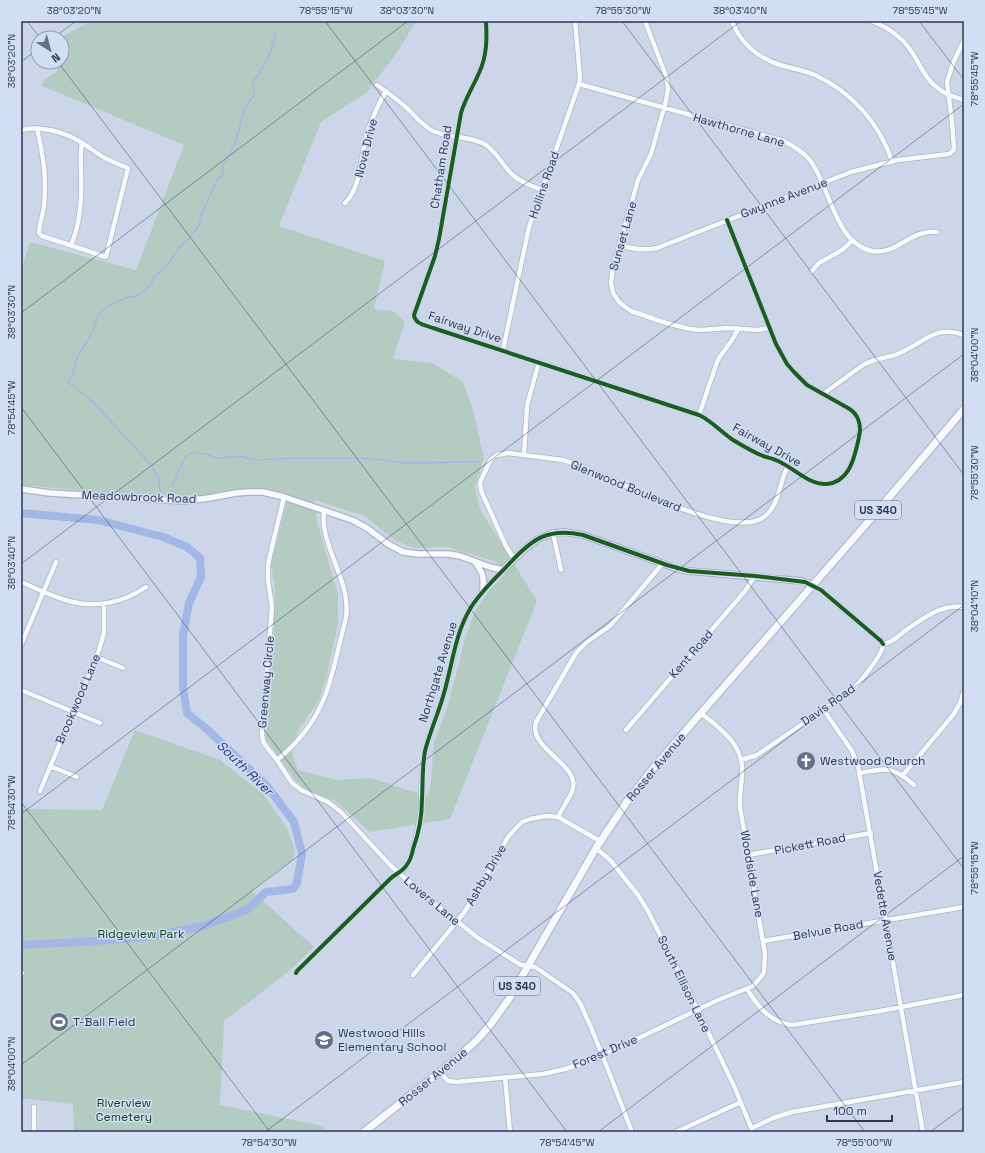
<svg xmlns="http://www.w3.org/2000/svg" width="985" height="1153" font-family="'Space Grotesk',sans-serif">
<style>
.green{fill:#b4cbc1;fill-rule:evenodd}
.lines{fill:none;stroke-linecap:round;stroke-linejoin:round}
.stream{stroke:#a2b7e6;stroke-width:1.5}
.river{stroke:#a2b7e6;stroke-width:8}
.minor-casing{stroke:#aab3c6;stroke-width:6}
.tertiary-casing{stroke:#aab3c6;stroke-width:8}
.primary-casing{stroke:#aab3c6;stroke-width:9}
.minor{stroke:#f8f9fc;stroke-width:4.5}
.tertiary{stroke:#f8f9fc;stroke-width:5.5}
.primary{stroke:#f8f9fc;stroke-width:7}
.cycleway-casing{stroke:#d3def6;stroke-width:6}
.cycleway{stroke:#1b5e20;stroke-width:4}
.ticks{fill:none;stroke:#2d374f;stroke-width:1;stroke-opacity:0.45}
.labels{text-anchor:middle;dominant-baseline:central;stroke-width:3;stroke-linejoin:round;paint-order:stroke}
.shield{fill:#d3def6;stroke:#5f6981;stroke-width:1}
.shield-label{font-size:11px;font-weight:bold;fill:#2d374f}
.street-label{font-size:12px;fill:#2d374f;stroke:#d3def6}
.poi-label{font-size:12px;fill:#2d374f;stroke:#d3def6;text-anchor:start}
.park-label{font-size:12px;fill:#0c4616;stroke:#d3def6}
.water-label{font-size:13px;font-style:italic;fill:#1e377b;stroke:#d3def6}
.neatline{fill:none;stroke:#2d374f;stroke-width:1.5}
.ticks-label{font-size:10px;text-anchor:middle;fill:#2d374f}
</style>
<rect width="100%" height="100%" fill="#cdd6e9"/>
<!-- green -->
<path class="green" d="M91,21H416L398,51L366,93L321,122L279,226L385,261L374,309L393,311L405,322L393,359L432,363L463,382L473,410L484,458L475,487L480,509L537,601L450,819L370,832L336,801L307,790L296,781L266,739L274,628L275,587L271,566L286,504L283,493L269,489L228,490L204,495L176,497L137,495L21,485V271L30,242L136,270L184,145L42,86L44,80L57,71L59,62H62V37ZM315,500L364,516L396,541L414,548L447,547L497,562L504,575L490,589L474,613L465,639L447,709L434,743L431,780L429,796L410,791L371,778L337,780L298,770L289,745L295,740L298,731L318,702L327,675L338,623V595L317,521Z
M135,730L220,760L263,794L287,828L295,851L292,860L274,873L252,891L314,947L288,972L224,1021L220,1105L323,1126L326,1132H74L73,1104L21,1098V809L102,810Z"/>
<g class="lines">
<!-- stream -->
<path class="stream" d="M172,486L182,465L185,457L191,453L206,454L217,458L242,456L253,460L293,458H357L376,459L401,463L479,462
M160,492L159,480L152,466L93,402L68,382L72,375L78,355L87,342L94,328L99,313L110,305L126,298L136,296L146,290L151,285L154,276L161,272L170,262L175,253L192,235L199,225L203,211L218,178L223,174V166L235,144L245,107L254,95L253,82C258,75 263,68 267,60C271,52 273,42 276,33"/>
<!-- river -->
<path class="river" d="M21,513L98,520L163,537L187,547L200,558L201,577L189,603L183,636V687L187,713L208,730L267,786L294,822L302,854L297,883L293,889L266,892L247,910L203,926L147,937L80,942L21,945"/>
<defs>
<path id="minor" d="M486,21C487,39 487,56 479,73C473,87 465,99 461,113L439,239L435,256L414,315C415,324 425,325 433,328L699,415C712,421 721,432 733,440C743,446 753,452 763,456C769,458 775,459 780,462C795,469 809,485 827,484C847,482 853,463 857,446C859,437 862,428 858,419C856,414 853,411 848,408L807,385L794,372L787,364L776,344L727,220
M645,21L666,76L668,88L666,101L651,154L638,180L613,267L611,283L613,293L619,302L624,306L631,311L666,323L690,329L701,330L728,328L758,330L769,328
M732,21C740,43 758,58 780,65C791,68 803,70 815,75C852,92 879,123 892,161
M871,21C890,28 905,39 915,57C922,69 927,81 939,89C946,95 955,97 964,100
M579,84L784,141C793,146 802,151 809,159C830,184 834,243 872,251C896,256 910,229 937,232
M377,85C387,92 398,100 408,109C416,117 423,126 433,131C450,139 470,135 486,145C495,151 501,162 508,170C517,181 530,185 542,190
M21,130C40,126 62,131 79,141C88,146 96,153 105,158C112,162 120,165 128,168L106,257L42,236L39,233C39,224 43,215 44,206C47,178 43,155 37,128
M345,203C361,188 361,157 366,137C371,121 377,106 386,91
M71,245C81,223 82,195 81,171C81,161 80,153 82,143
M620,245C632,249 644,251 657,248L851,172L898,160L949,154L953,151L954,148L952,122L947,82L953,63L964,40
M812,271L819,263L842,250L853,240
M503,350L529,227L579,84L580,77L575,21
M823,394L863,365C873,359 884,358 895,355C921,346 935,323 964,335
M699,415L717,362C723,350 734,341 738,328
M524,455L527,405L539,362
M284,497L270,555L268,566V580L272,607L262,734L263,741L265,745L277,760L292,783L301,790L328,802L341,812L391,866L428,898L478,938L521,965L535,967L573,993L580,1003L590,1025L609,1072L632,1132
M553,533L561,570
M514,559L506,546L482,493L480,484L482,478L491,459L497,455L508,453L563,460L572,463C609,476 731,542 764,517C780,505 779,482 788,466
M21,582C38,589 55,598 73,602C98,608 124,602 146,587
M813,585L821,590L881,641L883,644
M883,644C891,643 896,638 902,633C919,621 941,603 964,607
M21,645L56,562
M96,657L123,668
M21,690L100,723
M823,709L852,751L858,766L923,1132
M626,730L745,591L755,576
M277,760C298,743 315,722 325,696C334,673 339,643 346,618C351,586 328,557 324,526C323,521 324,515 324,510
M741,760L757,755L851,691C858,685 884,653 883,644
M50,766L77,777
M860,773C886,768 893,766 914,785
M903,775L953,715L960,703L964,691
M40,791L99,650L104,633V604
M558,817L572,792C583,764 528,751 536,722L576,653L587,642L610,626L663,563
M596,848L611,861L638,895L648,911L687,988L734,1086L753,1132
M748,855L871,833
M763,941L964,907
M296,973L297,971L390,879L402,871L406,867L411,857L415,843L421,813L422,775L425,751L429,737L444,694L460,630L469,610L477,599L483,590L503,570
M21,974L22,973
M413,975L463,914L477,892L508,837L518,826L522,822L530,819L546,816L558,817L600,841
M747,989C758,1007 770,1022 792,1025L880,1011L964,995
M440,1072L448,1081L456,1082L543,1074L565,1069L593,1060L718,1000L753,986L761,977L764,972L765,954L740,807C739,795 742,784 742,773C744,744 720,729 701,713
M505,1077L510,1132
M34,1107V1132
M752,1128L773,1118L792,1112L964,1082
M676,1132L741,1102"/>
<path id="tertiary" d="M21,489L50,493L184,501L209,498L236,493L248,492H263L284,497L352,520L367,528L388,544L403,552L418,554H449L460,556L490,567L503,570L526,548L538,539L553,533L565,532L583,535L678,569L689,571L802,581L813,585
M475,562C483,573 484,576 483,590"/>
<path id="primary" d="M364,1132L455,1060L478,1039L491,1024L509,999L596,848L626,803L651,771L701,713L875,514L964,409"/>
</defs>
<!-- minor casing -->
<use href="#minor" class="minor-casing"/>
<!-- tertiary casing -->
<use href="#tertiary" class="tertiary-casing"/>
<!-- primary casing -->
<use href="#primary" class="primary-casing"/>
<!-- minor -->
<use href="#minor" class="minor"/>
<!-- tertiary -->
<use href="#tertiary" class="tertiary"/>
<!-- primary -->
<use href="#primary" class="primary"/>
<defs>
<path id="cycleway" d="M486,21C487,39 487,56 479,73C473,87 465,99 461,113L439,239L435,256L414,315C415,324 425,325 433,328L699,415C712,421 721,432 733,440C743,446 753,452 763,456C769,458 775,459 780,462C795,469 809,485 827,484C847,482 853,463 857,446C859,437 862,428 858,419C856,414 853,411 848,408L807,385L794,372L787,364L776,344L727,220
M296,973L297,971L390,879C395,874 402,872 406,866C410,861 412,855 413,849C419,833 422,816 422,799C423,782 422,767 425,751C430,731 439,712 444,693C452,666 455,634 470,609C480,592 495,579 509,564C532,539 548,527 583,535L667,565L689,571L755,576L805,582L821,590L881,641L883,644"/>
</defs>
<!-- cycleway casing -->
<use href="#cycleway" class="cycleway-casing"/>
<!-- cycleway -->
<use href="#cycleway" class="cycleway"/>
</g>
<!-- ticks -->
<path class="ticks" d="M27,21L40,38M325,21L964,869M622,21L964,475M919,21L964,80M53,38L76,21M21,62L38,49M58,62L865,1132M21,313L408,21M21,407L567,1132M21,564L741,21M21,802L270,1132M21,814L964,104M21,1065L964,354M265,1132L964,605M598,1132L964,856M930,1132L964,1107"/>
<!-- icons -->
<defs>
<symbol id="church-disc" viewBox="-11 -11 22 22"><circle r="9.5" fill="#656f85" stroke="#d3def6"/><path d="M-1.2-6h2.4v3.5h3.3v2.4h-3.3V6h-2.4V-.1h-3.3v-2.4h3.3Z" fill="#fff"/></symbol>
<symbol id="stadium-disc" viewBox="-11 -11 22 22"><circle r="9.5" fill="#656f85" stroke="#d3def6"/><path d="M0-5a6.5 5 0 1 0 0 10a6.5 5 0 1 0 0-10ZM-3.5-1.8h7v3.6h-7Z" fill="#fff"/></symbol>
<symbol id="school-disc" viewBox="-11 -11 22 22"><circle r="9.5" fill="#656f85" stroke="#d3def6"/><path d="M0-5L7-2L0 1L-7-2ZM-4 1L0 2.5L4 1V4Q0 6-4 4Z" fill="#fff"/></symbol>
</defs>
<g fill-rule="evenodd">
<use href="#church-disc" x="795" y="750" width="22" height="22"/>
<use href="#stadium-disc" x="48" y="1011" width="22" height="22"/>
<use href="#school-disc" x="313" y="1029" width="22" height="22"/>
</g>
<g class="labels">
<!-- shield labels -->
<g class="shield">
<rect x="855" y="501" width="46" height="18" rx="3"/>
<rect x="494" y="977" width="46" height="18" rx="3"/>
</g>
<g class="shield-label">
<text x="878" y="510">US 340</text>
<text x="517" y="986">US 340</text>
</g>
<!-- street labels -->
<g class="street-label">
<text transform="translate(739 130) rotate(16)">Hawthorne Lane</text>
<text transform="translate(366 148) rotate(-76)">Nova Drive</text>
<text transform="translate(441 167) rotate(-81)">Chatham Road</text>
<text transform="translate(544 185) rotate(-71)">Hollins Road</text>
<text transform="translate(784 198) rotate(-21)">Gwynne Avenue</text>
<text transform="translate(623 236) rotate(-74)">Sunset Lane</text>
<text transform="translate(465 327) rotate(18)">Fairway Drive</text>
<text transform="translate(767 445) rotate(29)">Fairway Drive</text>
<text transform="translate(626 486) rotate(22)">Glenwood Boulevard</text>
<text transform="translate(139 497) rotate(2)">Meadowbrook Road</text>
<text transform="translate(691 654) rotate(-49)">Kent Road</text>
<text transform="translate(438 672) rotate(-73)">Northgate Avenue</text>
<text transform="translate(266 682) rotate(-85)">Greenway Circle</text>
<text transform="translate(78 699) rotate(-67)">Brookwood Lane</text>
<text transform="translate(828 705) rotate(-35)">Davis Road</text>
<text transform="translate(656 767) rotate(-50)">Rosser Avenue</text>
<text transform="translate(810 844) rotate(-11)">Pickett Road</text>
<text transform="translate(752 874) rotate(80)">Woodside Lane</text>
<text transform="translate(486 875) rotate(-60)">Ashby Drive</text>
<text transform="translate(432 901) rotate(40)">Lovers Lane</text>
<text transform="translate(885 916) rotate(80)">Vedette Avenue</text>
<text transform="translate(828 930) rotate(-10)">Belvue Road</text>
<text transform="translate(684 984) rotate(64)">South Ellison Lane</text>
<text transform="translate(605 1052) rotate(-23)">Forest Drive</text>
<text transform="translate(433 1077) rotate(-39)">Rosser Avenue</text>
</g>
<!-- poi labels -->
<g class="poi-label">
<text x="820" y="761">Westwood Church</text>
<text x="73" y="1022">T-Ball Field</text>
<text x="338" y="1033">Westwood Hills<tspan x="338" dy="14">Elementary School</tspan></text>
</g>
<!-- park labels -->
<g class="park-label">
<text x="141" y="934">Ridgeview Park</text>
<text x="124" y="1103">Riverview<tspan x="124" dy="14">Cemetery</tspan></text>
</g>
<!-- water labels -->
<g class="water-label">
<text transform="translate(245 768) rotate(44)">South River</text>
</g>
</g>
<!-- border -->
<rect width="985" height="1153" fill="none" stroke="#d3def6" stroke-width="44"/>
<!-- north arrow -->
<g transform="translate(50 50) rotate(143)"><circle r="19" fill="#d3def6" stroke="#919bb3"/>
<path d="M0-3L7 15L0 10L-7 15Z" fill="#656f85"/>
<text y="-6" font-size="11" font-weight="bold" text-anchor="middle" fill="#2d374f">N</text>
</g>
<!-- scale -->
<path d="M827 1115v6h65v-6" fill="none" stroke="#2d374f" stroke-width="2"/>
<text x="833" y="1115" font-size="12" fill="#2d374f" stroke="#d3def6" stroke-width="3" paint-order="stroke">100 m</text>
<rect x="22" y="22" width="941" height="1109" class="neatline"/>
<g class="ticks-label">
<text x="74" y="14">38°03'20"N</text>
<text x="326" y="14">78°55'15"W</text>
<text x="407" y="14">38°03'30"N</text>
<text x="623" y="14">78°55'30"W</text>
<text x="740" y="14">38°03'40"N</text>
<text x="920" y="14">78°55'45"W</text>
<text transform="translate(11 61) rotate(-90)" y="4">38°03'20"N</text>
<text transform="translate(974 79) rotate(-90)" y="4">78°55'45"W</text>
<text transform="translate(11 312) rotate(-90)" y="4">38°03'30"N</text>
<text transform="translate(974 355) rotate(-90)" y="4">38°04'00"N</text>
<text transform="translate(11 408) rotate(-90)" y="4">78°54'45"W</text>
<text transform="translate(974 473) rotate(-90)" y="4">78°55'30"W</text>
<text transform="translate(11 563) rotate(-90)" y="4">38°03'40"N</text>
<text transform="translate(974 606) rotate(-90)" y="4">38°04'10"N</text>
<text transform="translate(11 803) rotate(-90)" y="4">78°54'30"W</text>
<text transform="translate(974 868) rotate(-90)" y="4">78°55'15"W</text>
<text transform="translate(11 1064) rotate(-90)" y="4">38°04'00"N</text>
<text x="269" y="1146">78°54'30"W</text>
<text x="567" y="1146">78°54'45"W</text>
<text x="864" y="1146">78°55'00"W</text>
</g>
</svg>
